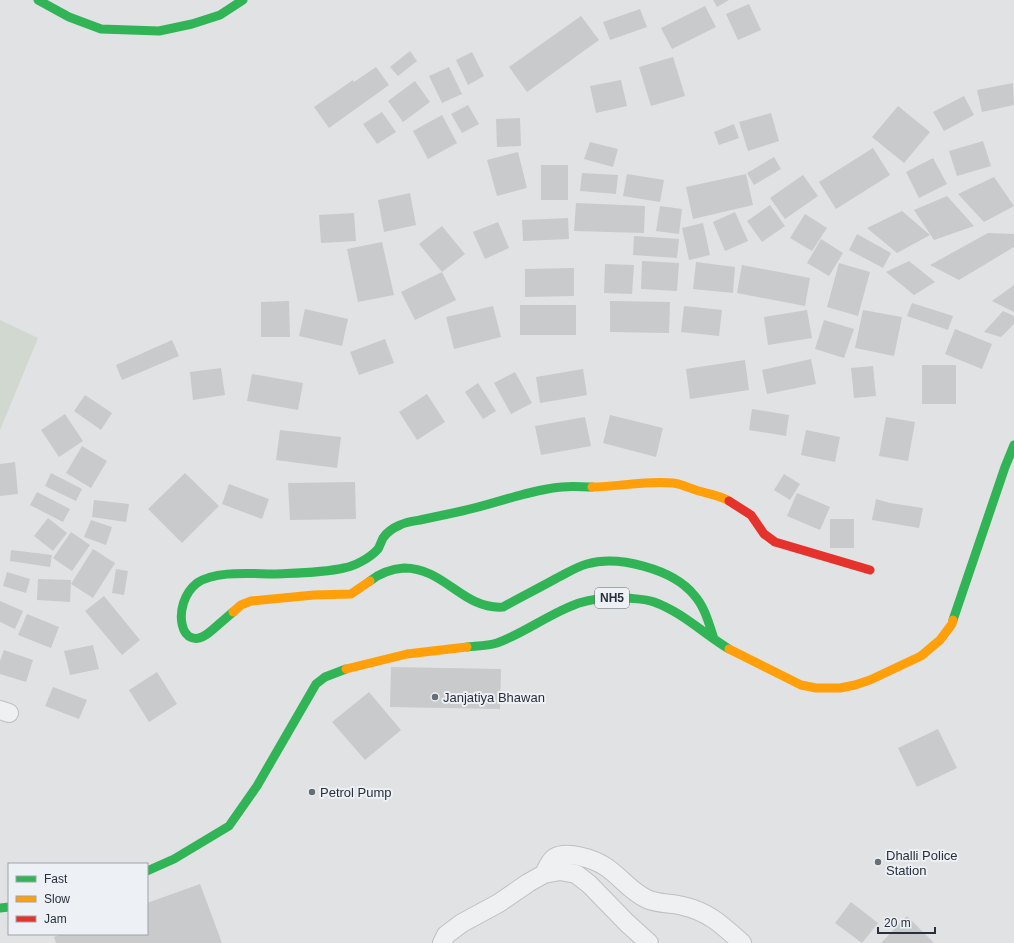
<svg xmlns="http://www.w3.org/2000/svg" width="1014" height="943" font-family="Helvetica,sans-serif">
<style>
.green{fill:#d1d8d0}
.building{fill:#c8cacc}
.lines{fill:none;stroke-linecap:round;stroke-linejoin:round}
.street-casing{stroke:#bec0c2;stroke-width:20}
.street{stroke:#eff0f1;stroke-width:18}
.fast{stroke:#30b455;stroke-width:9}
.slow{stroke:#ff9f0a;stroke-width:9}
.jam{stroke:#e5322d;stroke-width:9}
.poi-dot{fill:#686e76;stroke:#edf0f4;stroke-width:1.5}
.labels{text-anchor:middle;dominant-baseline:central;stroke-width:4;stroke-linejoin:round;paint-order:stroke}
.shield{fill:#edf0f4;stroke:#636a72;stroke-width:1}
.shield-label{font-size:12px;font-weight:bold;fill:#28303b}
.poi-label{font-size:13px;fill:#28303b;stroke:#edf0f4;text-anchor:start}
</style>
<rect width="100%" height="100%" fill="#e0e2e4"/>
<!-- green -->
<path class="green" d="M0,320L38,338L0,430Z"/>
<!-- building -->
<path class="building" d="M713,0H729L717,7Z
M749,4L761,30L738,40L726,14Z
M705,6L716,27L672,49L661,28Z
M640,9L647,27L610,40L603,22Z
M581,16L599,40L527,92L509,67Z
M410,51L417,61L398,76L390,67Z
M472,52L484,76L468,85L456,60Z
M673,57L685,96L651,106L639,67Z
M376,67L389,85L329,128L314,107L353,80L354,82Z
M449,67L462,94L442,103L429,76Z
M621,80L627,106L596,113L590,86Z
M415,81L430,102L403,122L388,101Z
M1013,83L1014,105L982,112L977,90Z
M964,96L974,115L944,131L933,112Z
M468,105L479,124L462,133L451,114Z
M898,106L930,132L904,163L872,137Z
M382,112L396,132L377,144L363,124Z
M771,113L779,141L748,151L739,122Z
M442,115L457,143L428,159L413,131Z
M520,118L521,146L497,147L496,119Z
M734,124L739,138L719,145L714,132Z
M983,141L991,166L957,176L949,151Z
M590,142L618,149L613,167L584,159Z
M873,148L890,175L836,209L819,182Z
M518,152L527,188L497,196L487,160Z
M774,157L781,169L754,185L747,173Z
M933,158L947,184L919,198L906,172Z
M541,165H568V200H541Z
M582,173L618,175L616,194L580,191Z
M627,174L664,180L660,202L623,196Z
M746,174L753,205L693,219L686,187Z
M803,175L818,196L785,219L770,198Z
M994,177L1014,206L984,222L958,194Z
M410,193L416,225L384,232L378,200Z
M947,196L974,226L934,240L914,210Z
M576,203L645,206L644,233L574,231Z
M770,205L785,226L762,242L747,221Z
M660,206L682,209L679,234L656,231Z
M902,211L930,235L897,253L867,228Z
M735,212L748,241L725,251L713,222Z
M354,213L356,241L321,243L319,215Z
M805,214L827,228L812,251L790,238Z
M568,218L569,239L523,241L522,220Z
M498,222L509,248L485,259L473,232Z
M703,223L710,255L689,260L682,228Z
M442,226L465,254L442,272L419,244Z
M988,233L1014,234V247L959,280L930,265Z
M857,234L891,253L883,268L849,250Z
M634,236L679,239L677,258L633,255Z
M821,239L843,253L829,276L807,263Z
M382,242L394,295L358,302L347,249Z
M642,261L679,263L677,291L641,289Z
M909,261L935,282L914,295L886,272Z
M696,262L735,267L733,293L693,289Z
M839,263L870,272L858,316L827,307Z
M605,264L634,265L632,294L604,293Z
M742,265L810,278L805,306L737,293Z
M574,268V296L525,297V269Z
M442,272L456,300L415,320L401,292Z
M1014,285V312L992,301Z
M289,301L290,337H261V302Z
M610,301L670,302L669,333L610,332Z
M912,303L953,316L948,330L907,316Z
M520,305H576V335H520Z
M493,306L501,337L454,349L446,317Z
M684,306L722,310L719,336L681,332Z
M305,309L348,319L342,346L299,336Z
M807,310L812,338L768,345L764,317Z
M863,310L902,317L894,356L855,348Z
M1003,311L1014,316V324L1001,337L984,332Z
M824,320L854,329L844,358L815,349Z
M955,329L992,344L982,369L945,354Z
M385,339L394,363L359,375L350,352Z
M172,340L179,356L122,380L116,365Z
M811,359L816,384L767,394L762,370Z
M745,360L749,390L690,399L686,369Z
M922,365H956V404H922Z
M873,366L876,396L854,398L851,368Z
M221,368L225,395L193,400L190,372Z
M583,369L587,395L540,403L536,377Z
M515,372L532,403L511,414L494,383Z
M252,374L303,383L298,410L247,401Z
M478,383L496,411L483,419L465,392Z
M427,394L445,422L417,440L399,412Z
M85,395L112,413L101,430L74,411Z
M752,409L789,415L786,436L749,430Z
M65,414L83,441L59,457L41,430Z
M610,415L663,428L656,457L603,443Z
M585,417L591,446L541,455L535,426Z
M886,417L915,422L908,461L879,456Z
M280,430L341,437L337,468L276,460Z
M806,430L840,437L835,462L801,455Z
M82,446L107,461L91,488L66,473Z
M15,462L18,494L0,496V464Z
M51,473L82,489L76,501L45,486Z
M185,473L219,506L182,543L148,509Z
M784,474L800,484L790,500L774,490Z
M355,482L356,519L290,520L288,483Z
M229,484L269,499L262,519L222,504Z
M37,492L70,509L63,522L30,505Z
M797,493L830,507L820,530L787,516Z
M876,499L890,503L923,508L919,528L872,520Z
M94,500L129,504L126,522L92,517Z
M48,518L67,533L53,551L34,536Z
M830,519H854V548H830Z
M91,520L112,527L106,545L84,537Z
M71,532L90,545L72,571L53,558Z
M93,549L115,563L93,598L71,584Z
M11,550L52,555L50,567L10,561Z
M116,569L128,571L124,595L112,593Z
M7,572L30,579L26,593L3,586Z
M38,579L71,580L70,602L37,600Z
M104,596L140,640L122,655L85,611Z
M0,601L23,611L15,629L0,622Z
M27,614L59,627L51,648L18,635Z
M93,645L99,669L70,675L64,651Z
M4,650L33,660L26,682L0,674V661Z
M391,667L501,669L500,709L390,707Z
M157,672L177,704L149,722L129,690Z
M53,687L87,700L79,719L45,706Z
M369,692L401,730L365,760L332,722Z
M938,729L957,768L917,787L898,748Z
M200,884L222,943H56L54,937L62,934H147V903Z
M851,902L878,923L862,943L835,923Z
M907,916L934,943H881Z"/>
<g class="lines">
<defs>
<path id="street" d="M0,710L9,713
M544,874C547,868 549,862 554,858C567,850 594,859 606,867C621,877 631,892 647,899C658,904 672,903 683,906C709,912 722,925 742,943
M442,943L446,935L462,923L499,903L528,883L544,874L560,871L576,874L589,884L627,923L649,943"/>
</defs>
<!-- street casing -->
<use href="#street" class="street-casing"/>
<!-- street -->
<use href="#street" class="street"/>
<!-- fast -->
<path class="fast" d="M38,0L69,17L101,29L159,31L192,24L220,15L243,0
M370,581C380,573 391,569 404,568C445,568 463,610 503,607C521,597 539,588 557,578C567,573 576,567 587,564C618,555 673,569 694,595C705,607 709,624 714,639
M233,612C226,618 218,625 211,631C180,658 170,604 197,583C216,570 252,574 274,574C296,573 322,573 344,568C355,566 370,558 378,549C380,546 381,542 383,538C387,532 393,528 400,525C406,522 414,521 420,520C434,517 448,514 462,511C495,504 528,490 562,487C572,486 582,487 592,487
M953,620L1005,467L1014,445
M467,647C476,646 488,646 497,643C525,633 550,613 579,603C594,598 611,597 627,598C636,599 646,599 654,602C682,612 704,634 729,649
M147,871L174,859L229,826L257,786L316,684L325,677L346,669
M0,908L9,907"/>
<!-- slow -->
<path class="slow" d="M592,487C619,487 646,480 673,483C682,484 691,489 699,491C709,494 720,495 729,501
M233,612L241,605L251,601L314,595L351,594L370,581
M729,649L801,685L816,688H840L855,685L870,680L921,656L940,640L952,624L953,620
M346,669L407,654L467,647"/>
<!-- jam -->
<path class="jam" d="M729,501L751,515L764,534L775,542L870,570"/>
</g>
<!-- markers -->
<g class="poi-dot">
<circle cx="435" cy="697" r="4"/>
<circle cx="312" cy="792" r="4"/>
<circle cx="878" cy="862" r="4"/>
</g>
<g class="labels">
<!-- shield labels -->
<rect class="shield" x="595" y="588" width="34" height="20" rx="3"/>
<g class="shield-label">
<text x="612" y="598">NH5</text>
</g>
<!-- poi labels -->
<g class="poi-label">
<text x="443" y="697">Janjatiya Bhawan</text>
<text x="320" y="792">Petrol Pump</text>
<text x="886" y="855">Dhalli Police<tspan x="886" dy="15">Station</tspan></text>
</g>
</g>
<!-- legend -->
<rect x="8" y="863" width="140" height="72" fill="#edf0f4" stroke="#9ea3aa"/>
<rect x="16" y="876" width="20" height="6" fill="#30b455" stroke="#9ea3aa"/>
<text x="44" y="883" font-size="12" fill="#28303b">Fast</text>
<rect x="16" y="896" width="20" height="6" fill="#ff9f0a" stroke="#9ea3aa"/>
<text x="44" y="903" font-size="12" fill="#28303b">Slow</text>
<rect x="16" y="916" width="20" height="6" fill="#e5322d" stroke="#9ea3aa"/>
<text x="44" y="923" font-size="12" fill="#28303b">Jam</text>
<!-- scale -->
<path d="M878 927v6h57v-6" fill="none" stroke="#28303b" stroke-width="2"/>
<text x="884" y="927" font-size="12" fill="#28303b" stroke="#edf0f4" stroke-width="3" paint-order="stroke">20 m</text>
</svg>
